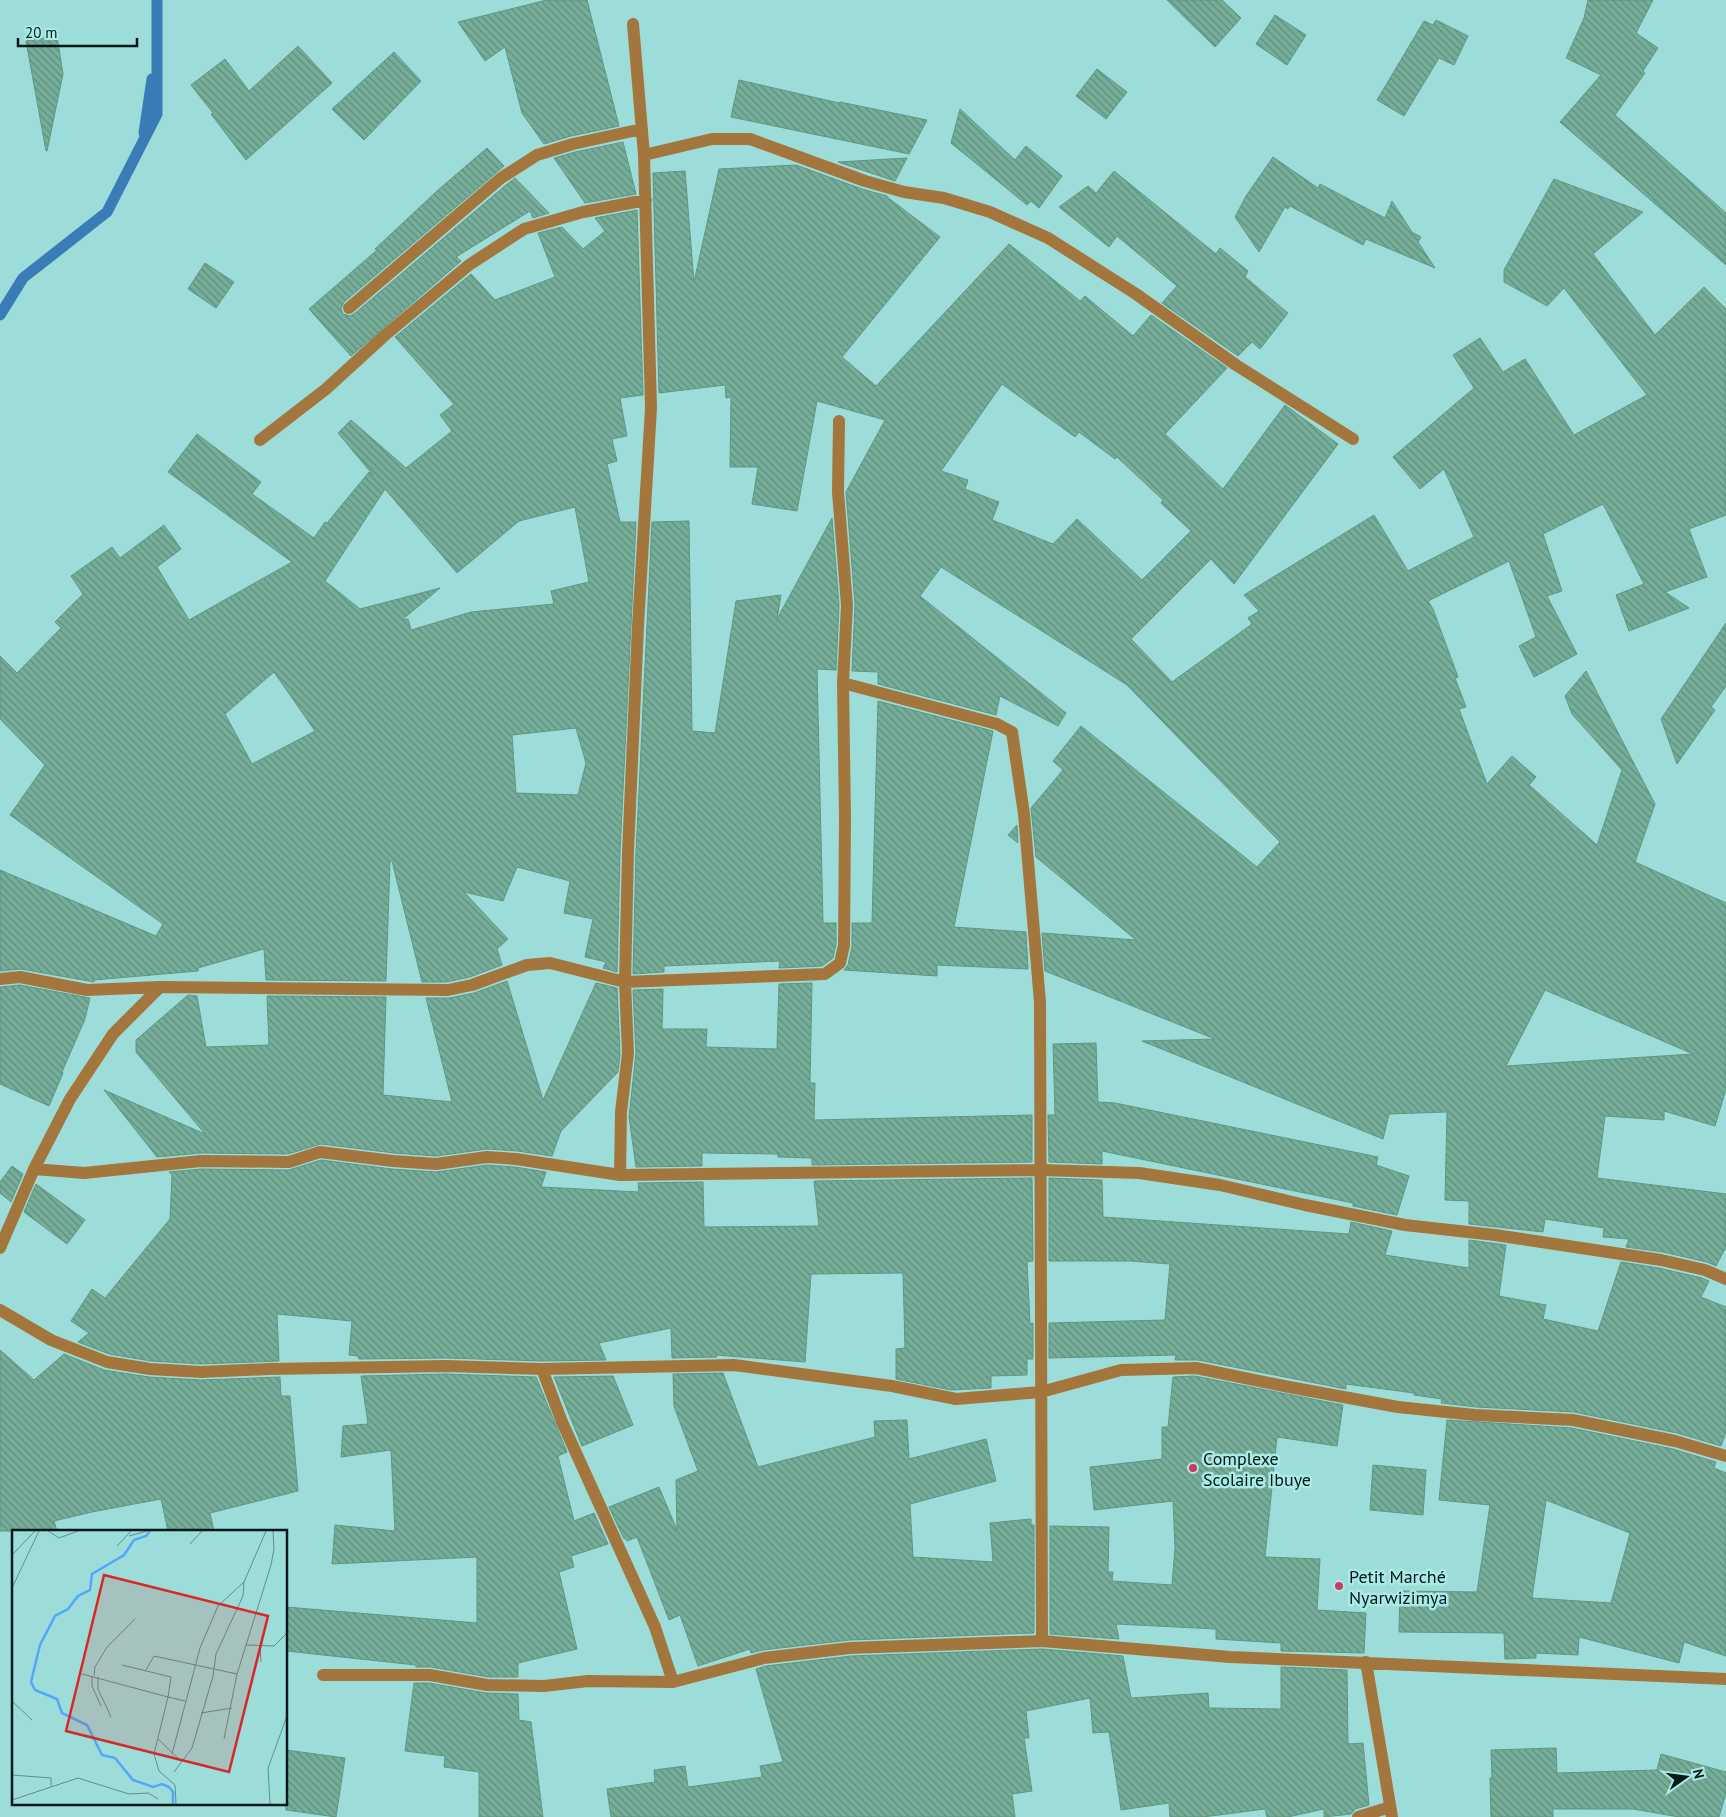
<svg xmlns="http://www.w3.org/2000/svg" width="1726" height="1817" font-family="'PT Sans',sans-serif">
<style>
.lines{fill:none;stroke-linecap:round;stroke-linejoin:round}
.stream{stroke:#397cb6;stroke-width:11}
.building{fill:url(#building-back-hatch);stroke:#5f9683;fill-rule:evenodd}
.street{stroke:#a3763d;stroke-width:12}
.poi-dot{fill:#cb3b5f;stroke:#aaebe6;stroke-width:2}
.labels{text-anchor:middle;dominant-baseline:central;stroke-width:5;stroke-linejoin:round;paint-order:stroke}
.poi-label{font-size:18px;fill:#001817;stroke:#aaebe6;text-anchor:start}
.inset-river{fill:none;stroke:#52a7fa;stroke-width:2.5}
.inset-road{fill:none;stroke:#5e8e8b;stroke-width:1}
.view{fill:#d62828;fill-opacity:0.15;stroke:#d62828;stroke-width:2.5}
.inset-edge{fill:none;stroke:#001817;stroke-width:2.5}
</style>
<defs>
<pattern id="building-back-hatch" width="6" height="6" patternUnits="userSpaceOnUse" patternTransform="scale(1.25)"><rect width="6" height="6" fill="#76ae9a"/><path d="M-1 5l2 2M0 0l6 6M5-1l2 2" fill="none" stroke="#5e8d7d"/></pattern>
</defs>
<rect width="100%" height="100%" fill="#9dddd9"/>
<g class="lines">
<!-- stream -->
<path class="stream" d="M144,133L152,79
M0,315L23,278L107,212L157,114V0"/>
</g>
<!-- building -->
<path class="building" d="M547,0H587L619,126L571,136L544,144L522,113L505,47L485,61L458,22Z
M1167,0H1222L1241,18L1215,47Z
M1588,0H1653L1636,33L1658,48L1643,71L1645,73L1615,115L1726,213V265L1560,122L1601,75L1566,58L1584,18Z
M1275,15L1306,35L1287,65L1256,44Z
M1436,20L1468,36L1454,65L1439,58L1404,116L1377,100L1424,21L1433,25Z
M57,36L63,74L47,151H46L26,41Z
M298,46L332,83L246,160L211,114L213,113L191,85L225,59L249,91Z
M394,52L421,81L364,140L332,109Z
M1097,69L1127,92L1106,119L1076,96Z
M739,80L839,103L840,102L927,120L909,154L731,117Z
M960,109L1015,160L1026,146L1062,176L1039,208L1031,201L1027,205L951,143Z
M623,142L636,194L585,203L554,158L575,152Z
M487,148L504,166L344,302L341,309L343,314L350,316L354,314L506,185L515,178L549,213L533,218L530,211L456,257L461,261L351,356L309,309L377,250L375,249L438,190Z
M1273,157L1318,188L1320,184L1385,218L1392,201L1412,232L1421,237L1418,242L1435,268L1366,239L1363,245L1290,206L1288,209L1285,207L1259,252L1235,217L1246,196Z
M907,158L895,181L838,162Z
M796,165L862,189L887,196V197L940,237L842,357L876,386L1009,244L1080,301L1085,296L1133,336L1151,315L1227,368L1165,434L1223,489L1285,405L1338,444L1234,584L1211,559L1131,639L1172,682L1252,624L1248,618L1259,611L1244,595L1374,515L1408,571L1474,537L1444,469L1420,489L1393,457L1474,388L1453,355L1480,338L1503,372L1525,359L1574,435L1647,395L1564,288L1547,306L1504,282V270L1554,179L1643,212L1593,254L1655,335L1704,287L1726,309V515L1689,529L1707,577L1665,592L1689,608L1629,631L1616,595L1644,584L1603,504L1543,534L1562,591L1547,596L1577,654L1534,677L1519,646L1536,637L1509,561L1428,601L1433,609L1458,677L1455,678L1466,707L1459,709L1487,784L1512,756L1536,777L1529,785L1597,845L1622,770L1572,714L1565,696L1586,671L1655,804L1635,862L1726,903V1089L1715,1126L1664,1111V1120L1605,1116L1597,1178L1726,1194V1247L1716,1266L1707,1262L1663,1252L1626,1247L1629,1239L1603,1237L1604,1228L1545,1219L1543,1232L1469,1224V1201L1445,1200L1447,1112L1389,1114L1383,1139L1142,1041L1215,1039L1045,971L1042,933L1136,940L1036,857L1031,808L1063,770L1053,761L1081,726L1257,867L1280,842L1127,685L941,567L920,596L1066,713L1058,726L1000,696L996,715L878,684V672L852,671L855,604L846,492L885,420L817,401L797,511L752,504L758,467H730L731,397L726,398L725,385L659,393L653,173L685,171L694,282L719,169ZM1002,384L1075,437L1079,432L1115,459L1117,457L1163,500L1161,503L1191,531L1142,580L1077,519L1053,544L992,520L999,502L965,489L968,480L941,471ZM1545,990L1693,1054L1506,1066Z
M1114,171L1216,254L1220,248L1248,271L1245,277L1288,313L1260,349L1252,342L1238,356L1162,303L1177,286L1117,236L1109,247L1059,207L1088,186L1096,193Z
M637,210L643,395L620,398L627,436L612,439L617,461L607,464L620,522H636L620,852L617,972L603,968L606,962L585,957L593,919L564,913L570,881L517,867L503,901L464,892L508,939L497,949L502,965L470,977L447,982H422L392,861H390L386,981L266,980L264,949L198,968V971L94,980V982L21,969L0,971V870L156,936L163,924L10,815L45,765L0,719V656L17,673L61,628L55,622L83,594L71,576L112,547L120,558L164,525L181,549L157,567L189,620L292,562L168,472L197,434L261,482L252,494L314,538L325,522L327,523L369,472L373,475L338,433L351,420L406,468L452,431L440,415L454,404L395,337L471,274L495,300L555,277L538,233L562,227L583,249L605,231L595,218ZM385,489L457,573L519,521L575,507L589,582L551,591L554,604L471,612L411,630L408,619L402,620L440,588L360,609L325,581ZM274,672L315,731L252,764L225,714ZM576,728L586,763L578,795L516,793L512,735Z
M205,263L234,282L216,308L188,289Z
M832,518L839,605L836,670L817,669L823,923H836V944L833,958L822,966L779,968L780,961L664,966V972L633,974L636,852L652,522L689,521L692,731L715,733L736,601L781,595L777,619Z
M1726,623V686L1711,707L1715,710L1677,764L1661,719Z
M878,701L993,731L954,927L1026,932L1028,969L937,965V976L844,970L848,965L852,947V923H872Z
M1017,825L1018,843L1008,835Z
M507,981L543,1100L596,983L617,988L620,1053L618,1072L561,1131L552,1156L517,1151L487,1149L436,1156L394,1153L321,1144L288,1154L201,1153L157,1157L104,1090L205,1134L136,1052V1040L188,995L197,996L206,1047L269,1045L267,996L386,997L383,1095L452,1102L426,998H449L474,993Z
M812,983L810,1083H815L814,1120L1032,1115V1162L812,1165V1158L778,1157V1154L702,1153V1166L636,1167L629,1117L636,1053L633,990L663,989L662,1029H707L706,1047L777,1049L779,984Z
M20,985L90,998L85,1019L62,1072L63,1073L49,1106L0,1084V987Z
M1096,1043L1098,1102L1115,1103L1378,1157L1376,1165L1409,1176L1397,1215L1353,1206V1203L1102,1151V1164L1049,1162L1048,1115H1055L1053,1044Z
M321,1160L392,1169L436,1172L487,1165L515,1167L546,1172L541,1187L639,1192L638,1183L703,1182L704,1227L819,1226L814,1181L1032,1178L1033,1261L1027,1262L1030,1324L1033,1323V1359H1027V1375L991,1376V1388L951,1390L896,1379V1349L905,1348L903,1273L811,1274L805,1362L716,1355L717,1357L672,1358L671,1328L599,1343L606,1360L542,1361L446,1358L359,1359L358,1356L349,1355L352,1321L277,1314L279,1361L201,1364L151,1361L109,1354L78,1342L89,1333L71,1321L92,1289L105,1298L170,1219L172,1175L169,1172L201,1169L289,1170Z
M12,1166L23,1174L11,1202L0,1193V1182Z
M1049,1178L1102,1180L1103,1217L1349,1234L1351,1222L1392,1231L1385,1255L1469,1268V1240L1506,1245L1499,1296L1546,1305L1543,1319L1598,1331L1621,1262L1659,1268L1702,1278L1709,1281L1701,1297L1726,1307V1432L1721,1446L1677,1433L1574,1412L1476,1407L1441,1403L1442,1399L1414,1395V1393L1346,1384V1389L1198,1360H1175L1176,1355L1049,1358V1323L1165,1320L1170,1264L1130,1261H1049Z
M36,1184L85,1220L67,1244L24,1212Z
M0,1350L34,1380L64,1354L104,1370L149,1377L201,1380L280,1377L281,1396H290L298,1491L210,1513L214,1531H168L161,1499L92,1512L54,1521L57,1531H0Z
M723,1373L758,1467L875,1437L874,1421L907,1420L909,1459L986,1439L996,1481L910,1504L913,1557L993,1562L990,1523L1031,1519V1525H1034V1633L850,1640L763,1650L751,1653L750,1649L698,1666L680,1615L669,1620L637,1537L627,1541L625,1538L624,1539L609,1507L659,1487L677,1530L676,1480L698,1471L674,1406L673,1374Z
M446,1374L536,1377L567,1452L558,1456L574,1521L594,1513L608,1544L571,1556L574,1567L559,1572L577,1649L518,1663V1677H488L431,1667H416V1665L286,1651V1607L477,1623V1557L332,1564L335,1525L395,1531L391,1450L341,1457L343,1426L368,1424L361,1376Z
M613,1376L633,1425L582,1446L554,1377Z
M1195,1376L1343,1405L1337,1446L1277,1437L1265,1557L1320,1559L1317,1610L1366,1613L1364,1653L1281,1651V1643L1216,1639V1629L1116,1624L1119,1639L1050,1634V1526L1109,1527L1108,1572H1113L1112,1581L1172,1585L1175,1548L1173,1501L1094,1510L1090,1467L1162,1459V1427H1168L1173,1377Z
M1447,1420L1572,1428L1673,1449L1716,1462L1714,1468L1726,1473V1656L1684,1642L1679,1663L1579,1637L1578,1655L1536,1653V1658L1505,1659L1504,1633L1399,1632L1400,1591L1477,1592L1490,1505L1439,1500ZM1546,1500L1630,1533L1611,1603L1532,1598Z
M1373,1465L1426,1470L1423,1515L1370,1510Z
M1042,1649L1123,1656L1131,1698L1208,1693L1209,1708L1281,1709V1667L1347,1670L1348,1744L1363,1743L1369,1805L1355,1809L1351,1814L1324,1817V1809L1288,1817H1267L1265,1809L1203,1817H1170L1169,1803L1121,1810L1109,1732L1093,1733L1090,1698L1026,1711L1029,1738H1024L1032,1791L1012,1794L1015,1817H611L607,1789L655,1782L654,1770L685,1766L688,1787L762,1777L760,1766L783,1762L756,1669L766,1666L851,1656Z
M414,1683H429L486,1693L518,1694L519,1720L531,1722L543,1817H479V1772L444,1767L445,1756L405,1751Z
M1556,1748L1557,1773L1657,1770L1661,1754L1726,1772V1793L1719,1817H1679L1633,1809H1553V1817H1491L1490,1778H1492L1491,1750Z
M286,1750L345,1758L336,1817L286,1810Z"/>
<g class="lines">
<!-- street -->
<path class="street" d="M633,24L644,155L651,408L638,626L628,852L625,982L825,974L840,963L844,945L845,818L843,683L847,605L838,492L839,421
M644,155L712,139H750L865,181L904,192L944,198L990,212L1048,238L1136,294L1236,365L1353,439
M349,308L501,178L537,155L573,144L642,129
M260,440L326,389L384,336L469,265L524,229L583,212L646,200
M843,683L997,724L1012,732L1024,814L1040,1002L1042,1641
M0,979L20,977L87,990L160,987L448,990L472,985L527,965L550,963L625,982L628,1053L621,1112L620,1175
M34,1169L84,1173L201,1161L289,1162L320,1152L393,1161L436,1164L487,1157L516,1159L620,1175L1041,1170L1139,1173L1220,1185L1305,1205L1405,1225L1495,1235L1661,1260L1705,1270L1726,1279
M0,1248L34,1169L70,1099L113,1034L160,987
M0,1310L51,1340L107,1362L150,1369L201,1372L269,1369L446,1366L542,1369L734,1365L892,1386L956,1399L1041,1392L1121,1370L1196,1368L1289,1387L1398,1407L1475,1415L1573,1420L1675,1441L1726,1456
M542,1369L562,1422L655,1627L673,1682
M1366,1662L1392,1817
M323,1675H430L487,1685L544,1686L588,1681L673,1682L764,1658L850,1648L1042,1641L1230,1657L1726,1679
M1358,1817L1390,1807"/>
</g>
<!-- markers -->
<g class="poi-dot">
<circle cx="1193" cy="1468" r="5"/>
<circle cx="1339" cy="1586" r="5"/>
</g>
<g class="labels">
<!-- poi labels -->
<g class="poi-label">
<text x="1203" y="1458">Complexe<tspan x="1203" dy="21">Scolaire Ibuye</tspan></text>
<text x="1349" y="1576">Petit Marché<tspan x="1349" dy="21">Nyarwizimya</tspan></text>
</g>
</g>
<!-- overview -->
<g transform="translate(12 1530)">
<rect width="275" height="275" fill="#9dddd9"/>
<path class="inset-river" d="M138,1L134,6L122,10L112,25L80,44L78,60L66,66L56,79L43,86L28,115L19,152L23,160L45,169L50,183L75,195L90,225L103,228L121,250L141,257L150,254L157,257L161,262V274"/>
<path class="inset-road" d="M36,1L47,8L66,1M117,6L135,1M178,14L190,1M105,16L119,1M0,25L23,1M0,58L27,1M234,115L262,116L275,103M248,116L249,132M134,140L142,126L225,144M70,144L156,167L159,147L110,135M80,146V156L89,176M82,146L83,137L95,117L123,89M86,147V159L99,187M0,171L20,190M189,183L220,178M146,209L170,232M212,209L225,144L259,35L262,19L261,1M160,224L188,118L206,76L232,52L254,1M162,242L180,218L201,146L204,124L231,66L232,52M0,245L39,248V256M0,270L66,248L117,264L136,263L146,269M164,274L163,255L147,241L142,224L156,167L173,171M258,274L256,238L275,186"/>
<path class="view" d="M92,45L256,86L217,242L54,201Z"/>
<rect width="275" height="275" class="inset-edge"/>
</g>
<!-- north arrow -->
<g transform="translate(1686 1777) rotate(76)" stroke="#aaebe6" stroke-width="4" paint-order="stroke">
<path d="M0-4L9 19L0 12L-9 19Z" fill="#001817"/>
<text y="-8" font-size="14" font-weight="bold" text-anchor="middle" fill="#001817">N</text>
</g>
<!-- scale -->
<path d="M18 38v8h119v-8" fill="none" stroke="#001817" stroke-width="2.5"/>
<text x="25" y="38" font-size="15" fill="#001817" stroke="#aaebe6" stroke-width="4" paint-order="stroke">20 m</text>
</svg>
